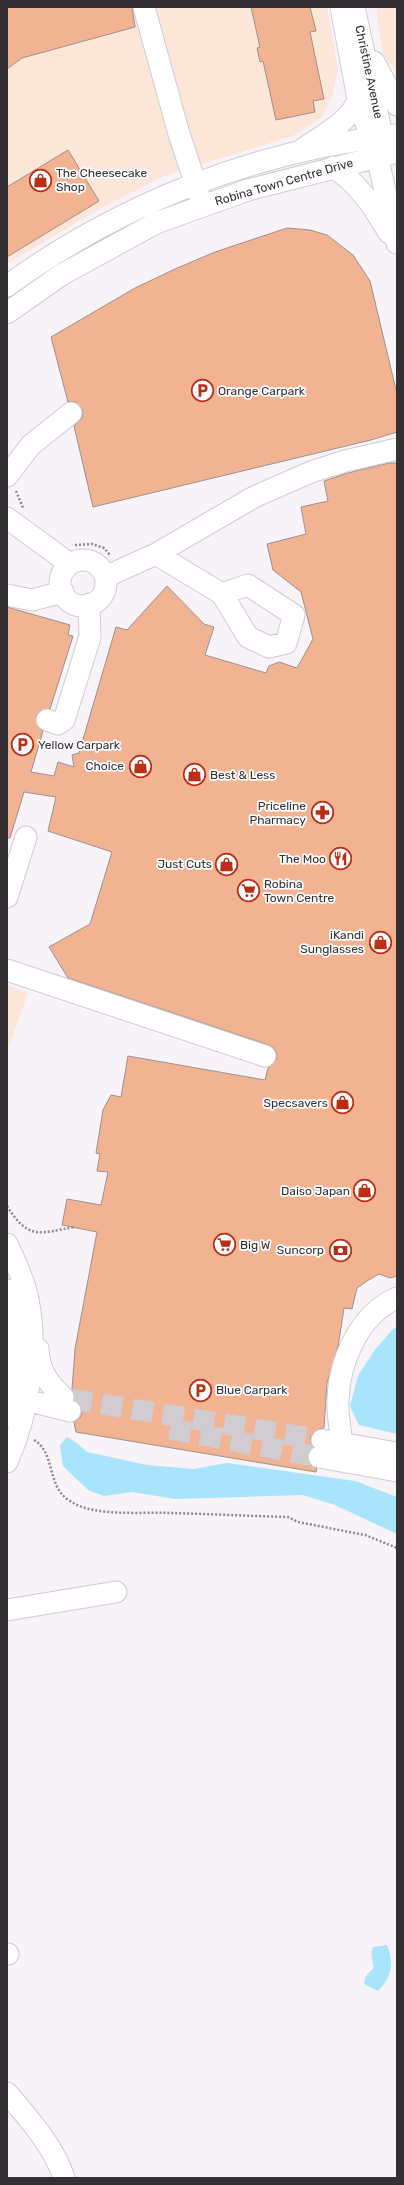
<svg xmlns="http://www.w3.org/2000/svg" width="404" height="2185" font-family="Rubik,sans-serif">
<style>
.commercial{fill:#fce6d8}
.water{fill:#a8e4fb}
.building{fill:#f2b393;stroke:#9b928e}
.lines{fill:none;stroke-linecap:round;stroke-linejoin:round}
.minor-tunnel{stroke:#d1cbd2;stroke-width:21;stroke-dasharray:21 10;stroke-linecap:butt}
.minor-casing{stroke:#d0cad1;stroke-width:23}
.path{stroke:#8d898e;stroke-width:2.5;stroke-dasharray:2 2;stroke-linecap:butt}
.minor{stroke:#fff;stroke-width:21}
.labels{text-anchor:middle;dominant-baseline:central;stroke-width:3.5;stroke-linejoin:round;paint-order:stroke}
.street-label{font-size:12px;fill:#343134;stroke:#fff}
.poi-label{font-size:12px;fill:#343134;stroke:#fff;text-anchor:end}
</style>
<rect width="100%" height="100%" fill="#f8f2f9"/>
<!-- commercial -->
<path class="commercial" d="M7,7H327L338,69L333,94L322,117L293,136L164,176L96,211L7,264Z
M376,7H397V73L383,54Z
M7,985L28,993L7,1051Z"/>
<!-- water -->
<path class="water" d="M397,1327V1434L359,1425L350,1406L358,1376L374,1351L393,1329Z
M67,1437L77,1443L87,1452L147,1465L194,1469L227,1463L355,1481L397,1497V1534L335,1505L303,1495L175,1499L132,1492L104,1496L88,1490L63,1466L60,1445Z
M387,1945C395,1963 391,1978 378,1991L364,1984C365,1976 367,1974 373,1969C375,1961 369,1959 373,1947Z"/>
<!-- building -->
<path class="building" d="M7,7H132L135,27L22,58L7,69Z
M251,7H310L316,31L310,32L324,99L313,101L315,112L276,120L263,61L260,62L257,48L260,47Z
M68,150L99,201L7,257V187Z
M287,228L310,230L327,235L353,255L370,281L397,394V432L371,440L93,507L74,426L82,418L83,411L76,402H68L51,337L135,288L175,269L215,252Z
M389,463H397V1276L390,1278L379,1274L367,1281L357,1288L352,1309L344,1308L338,1347L327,1383L324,1428L318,1429L313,1433L310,1438L313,1447L307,1455L308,1461L317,1469L316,1472L76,1432L74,1422L79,1419L82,1414L81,1407L74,1400L72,1389L75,1349L97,1232L62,1225L67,1199L101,1205L108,1172L97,1171L100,1154L96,1153L103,1110L111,1095L121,1097L128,1056L265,1080L268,1068L276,1060L277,1054L274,1048L269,1045L68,978L49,947L90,924L112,852L48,831L56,797L24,792L10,838H7V607L70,625L68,635L73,636L50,709L40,711L36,716L38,727L43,731L31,772L54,776L58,762L74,767L72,755L79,753L116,627L127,630L167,586L204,624L214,627L205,655L266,673L269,666L279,662L297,668L313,639L301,592L273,570L267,544L306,534L301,507L328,501L324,481L348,473Z"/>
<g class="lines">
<!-- minor-tunnel -->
<path class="minor-tunnel" d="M71,1399L322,1440
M170,1429L319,1457"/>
<defs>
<path id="minor" d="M144,7L179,134L200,197
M341,7L358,99L377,156L397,243
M354,7L382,135
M374,62L397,105
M303,149C321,136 352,121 358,99
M333,167C360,185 373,206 389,233
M7,286C121,203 257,150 397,135
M7,313L61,275L156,223L248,190L397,152
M7,476L31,445L71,413
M7,518L70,564
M156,554L222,594L248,585L294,615L286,643L269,647L248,637L222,594
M60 583a23 23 0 1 1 46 0a23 23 0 1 1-46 0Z
M105,577L156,554L254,497L311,472L345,461L397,449
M7,595L32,600L63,592
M47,720L58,724L64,720L90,637L89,604
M7,897L26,837
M7,970L265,1056
M7,1244C15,1261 23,1277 27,1295C39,1347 29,1413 7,1462
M7,1290C20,1319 18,1386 7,1416
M38,1349C39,1369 47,1383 63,1397
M14,1393L26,1400L70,1411
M322,1440L397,1453
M319,1457L397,1471
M344,1462C343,1441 337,1421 338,1400C339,1362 359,1314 397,1298
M7,1610L116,1592
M7,1954H8
M7,2093C28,2118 54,2146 64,2178"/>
</defs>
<!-- minor casing -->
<use href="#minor" class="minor-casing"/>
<!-- path -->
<path class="path" d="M16,491L23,508
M75,545L92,544L104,548L110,555
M7,1206C29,1241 39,1233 75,1227
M34,1440C55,1452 47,1484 67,1499C74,1504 81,1507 89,1509C115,1515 145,1512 172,1513C210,1514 249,1516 288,1517L298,1522L365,1535L397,1548"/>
<!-- minor -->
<use href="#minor" class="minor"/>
</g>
<!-- icons -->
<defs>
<symbol id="shop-ring" viewBox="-11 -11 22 22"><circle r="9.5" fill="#fff" stroke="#b92e14" stroke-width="1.5"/><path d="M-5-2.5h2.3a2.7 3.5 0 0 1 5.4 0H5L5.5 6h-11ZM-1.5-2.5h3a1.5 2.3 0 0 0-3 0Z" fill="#b92e14"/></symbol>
<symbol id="parking-ring" viewBox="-11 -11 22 22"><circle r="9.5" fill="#fff" stroke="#b92e14" stroke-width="1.5"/><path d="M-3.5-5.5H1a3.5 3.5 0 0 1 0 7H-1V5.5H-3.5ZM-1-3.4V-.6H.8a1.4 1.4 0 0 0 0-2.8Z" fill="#b92e14"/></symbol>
<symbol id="pharmacy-ring" viewBox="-11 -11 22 22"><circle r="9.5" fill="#fff" stroke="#b92e14" stroke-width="1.5"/><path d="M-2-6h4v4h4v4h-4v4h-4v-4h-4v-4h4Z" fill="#b92e14"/></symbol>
<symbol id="restaurant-ring" viewBox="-11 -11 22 22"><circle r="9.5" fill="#fff" stroke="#b92e14" stroke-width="1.5"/><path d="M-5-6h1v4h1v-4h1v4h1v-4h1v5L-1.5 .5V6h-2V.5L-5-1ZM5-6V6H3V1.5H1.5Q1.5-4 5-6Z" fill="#b92e14"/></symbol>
<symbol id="supermarket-ring" viewBox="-11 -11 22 22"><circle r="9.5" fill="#fff" stroke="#b92e14" stroke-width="1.5"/><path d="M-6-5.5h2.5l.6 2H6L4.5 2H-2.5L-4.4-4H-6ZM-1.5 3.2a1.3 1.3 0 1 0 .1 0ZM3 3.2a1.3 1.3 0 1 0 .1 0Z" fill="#b92e14"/></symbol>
<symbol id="bank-ring" viewBox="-11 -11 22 22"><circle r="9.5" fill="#fff" stroke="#b92e14" stroke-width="1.5"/><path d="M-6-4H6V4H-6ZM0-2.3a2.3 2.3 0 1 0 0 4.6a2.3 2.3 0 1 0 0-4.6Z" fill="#b92e14"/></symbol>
</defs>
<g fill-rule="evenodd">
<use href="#shop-ring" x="28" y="168" width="25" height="25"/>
<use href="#parking-ring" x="190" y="378" width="25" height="25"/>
<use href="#parking-ring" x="10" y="732" width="25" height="25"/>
<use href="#shop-ring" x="128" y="754" width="25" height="25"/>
<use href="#shop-ring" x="182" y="762" width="25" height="25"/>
<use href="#pharmacy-ring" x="310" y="800" width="25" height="25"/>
<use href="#restaurant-ring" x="328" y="846" width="25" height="25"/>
<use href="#shop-ring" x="214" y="852" width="25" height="25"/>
<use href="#supermarket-ring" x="236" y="878" width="25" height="25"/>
<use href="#shop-ring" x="368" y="930" width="25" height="25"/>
<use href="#shop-ring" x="330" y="1090" width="25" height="25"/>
<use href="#shop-ring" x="352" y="1178" width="25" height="25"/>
<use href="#supermarket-ring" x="212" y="1232" width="25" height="25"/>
<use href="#bank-ring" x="328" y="1238" width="25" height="25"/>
<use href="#parking-ring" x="188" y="1378" width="25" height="25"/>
</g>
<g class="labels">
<!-- street labels -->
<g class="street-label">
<text transform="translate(369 72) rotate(78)">Christine Avenue</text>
<text transform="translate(284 182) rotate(-16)">Robina Town Centre Drive</text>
</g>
<!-- poi labels -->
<g class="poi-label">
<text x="56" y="173" text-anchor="start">The Cheesecake<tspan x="56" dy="14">Shop</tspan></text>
<text x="218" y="391" text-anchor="start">Orange Carpark</text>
<text x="38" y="745" text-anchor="start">Yellow Carpark</text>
<text x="124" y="766">Choice</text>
<text x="210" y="775" text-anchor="start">Best &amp; Less</text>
<text x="306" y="806">Priceline<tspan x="306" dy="14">Pharmacy</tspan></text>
<text x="326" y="859">The Moo</text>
<text x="212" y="864">Just Cuts</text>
<text x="264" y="884" text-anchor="start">Robina<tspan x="264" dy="14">Town Centre</tspan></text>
<text x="364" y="935">iKandi<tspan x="364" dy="14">Sunglasses</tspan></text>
<text x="328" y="1103">Specsavers</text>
<text x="350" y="1191">Daiso Japan</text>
<text x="240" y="1245" text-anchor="start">Big W</text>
<text x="324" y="1250">Suncorp</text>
<text x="216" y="1390" text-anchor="start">Blue Carpark</text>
</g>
</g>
<!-- border -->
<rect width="404" height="2185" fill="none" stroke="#343134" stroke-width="16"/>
</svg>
